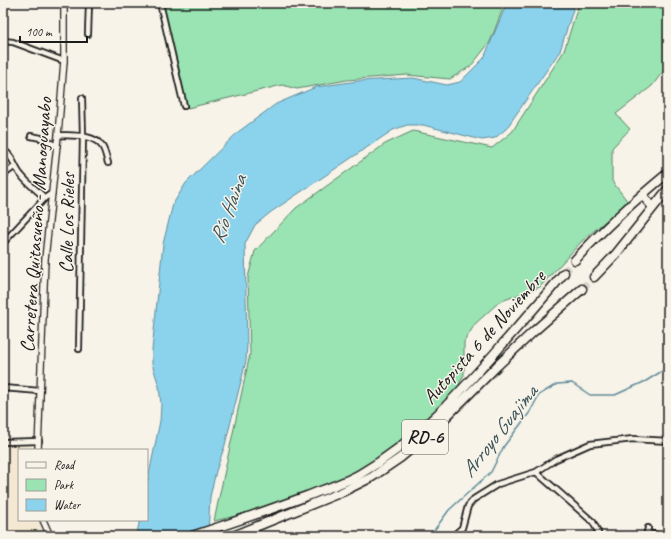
<svg xmlns="http://www.w3.org/2000/svg" width="671" height="539" font-family="Caveat,sans-serif">
<style>
.built{fill:#f4e8d2}
.green{fill:#9ae3b2;stroke:#5b8067}
.water{fill:#8bd3ed;stroke:#5f8a99}
.lines{fill:none;stroke-linecap:round;stroke-linejoin:round}
.stream{stroke:#5f8a99;stroke-width:1.5}
.motorway-tunnel{stroke:#d6d3c9;stroke-width:8;stroke-dasharray:8 4;stroke-linecap:butt}
.minor-casing{stroke:#1c1c1c;stroke-width:8}
.tertiary-casing{stroke:#1c1c1c;stroke-width:8}
.motorway-casing{stroke:#1c1c1c;stroke-width:11}
.minor{stroke:#f7f3e8;stroke-width:4.5}
.tertiary{stroke:#f7f3e8;stroke-width:5.5}
.motorway{stroke:#f7f3e8;stroke-width:8}
.labels{text-anchor:middle;dominant-baseline:central;stroke-width:3;stroke-linejoin:round;paint-order:stroke}
.shield{fill:#f7f3e8;stroke:#5e5c59;stroke-width:1}
.shield-label{font-size:19px;font-weight:bold;fill:#1c1c1c}
.street-label{font-size:20px;fill:#1c1c1c;stroke:#f7f3e8}
.water-label{font-size:21px;font-style:italic;fill:#3d535b;stroke:#f7f3e8}
</style>
<rect width="100%" height="100%" fill="#f7f3e8"/>
<filter id="ink" filterUnits="userSpaceOnUse"><feTurbulence type="fractalNoise" baseFrequency=".025" numOctaves="2"/><feDisplacementMap in="SourceGraphic" scale="8" xChannelSelector="R" yChannelSelector="G"/><feConvolveMatrix kernelMatrix="1 2 1 2 8 2 1 2 1" color-interpolation-filters="sRGB"/></filter>
<g filter="url(#ink)">
<!-- built -->
<path class="built" d="M32,445V450H19V520H39L45,536H3V446Z"/>
<!-- green -->
<path class="green" d="M162,3H505L490,42L471,66L450,79L407,75L347,80L297,89L282,85L188,108Z
M579,3H668L665,36V69L652,86L616,114L630,129L612,148V181L628,202L582,241L540,287L499,302L475,324L464,342V375L454,394L417,430L380,459L334,483L236,516L214,521L250,354L248,277L255,251L296,208L385,144L413,131L492,148L512,132L564,51Z"/>
<!-- water -->
<path class="water" d="M507,3H575L560,51L506,129L495,138L482,140L423,125H407L393,130L271,212L255,225L245,244L247,345L246,361L225,445L216,471L210,497L208,536H136L140,520H147V484L160,421L161,405L159,386L152,364V350L163,244L173,204L186,183L238,132L276,104L316,87L358,81L413,78L447,85L460,82L484,58Z"/>
<g class="lines">
<!-- stream -->
<path class="stream" d="M430,536L449,510L491,472L504,446L530,412L539,395L557,384L572,383L590,395H615L646,381L667,368L668,364"/>
<!-- motorway-tunnel -->
<path class="motorway-tunnel" d="M564,273L575,260
M582,289L594,277"/>
<defs>
<path id="minor" d="M160,3L184,106
M88,34L89,3
M3,41L13,42L64,61
M58,135C70,136 93,134 101,145C105,149 106,157 108,163
M31,136L41,138L57,146
M3,150C13,155 14,167 21,175C28,184 37,190 45,198
M3,175L14,167
M3,243L45,198L52,193
M79,349L83,136L82,98
M3,388L40,391
M3,442L39,441
M536,472L593,522L598,532L597,536
M647,533L662,536
M453,536L462,528L468,506L474,499L498,484L536,472L556,459L590,444L633,439L668,441
M646,536L648,528"/>
<path id="tertiary" d="M38,450L45,259L58,135L64,61V3
M43,520L50,536"/>
<path id="motorway" d="M642,195L653,207
M575,260C603,229 635,200 668,173
M594,277L616,254L668,189
M192,536C231,523 269,510 307,496C325,489 344,483 360,474C416,442 459,394 501,346C522,322 544,298 564,273
M233,536L342,492L372,477L400,458L428,435L497,366L533,332L582,289"/>
</defs>
<!-- minor casing -->
<use href="#minor" class="minor-casing"/>
<!-- tertiary casing -->
<use href="#tertiary" class="tertiary-casing"/>
<!-- motorway casing -->
<use href="#motorway" class="motorway-casing"/>
<!-- minor -->
<use href="#minor" class="minor"/>
<!-- tertiary -->
<use href="#tertiary" class="tertiary"/>
<!-- motorway -->
<use href="#motorway" class="motorway"/>
</g>
</g>
<g class="labels">
<!-- shield labels -->
<rect class="shield" x="402" y="420" width="46" height="34" rx="3"/>
<g class="shield-label">
<text x="425" y="437">RD-6</text>
</g>
<!-- street labels -->
<g class="street-label">
<text transform="translate(67 223) rotate(-89)">Calle Los Rieles</text>
<text transform="translate(36 225) rotate(-86)">Carretera Quitasueño - Manoguayabo</text>
<text transform="translate(484 337) rotate(-48)">Autopista 6 de Noviembre</text>
</g>
<!-- water labels -->
<g class="water-label">
<text transform="translate(228 209) rotate(-70)">Río Haina</text>
<text transform="translate(499 431) rotate(-52)">Arroyo Guajima</text>
</g>
</g>
<!-- margin -->
<rect width="671" height="539" fill="none" stroke="#f7f3e8" stroke-width="16"/>
<rect x="8" y="8" width="655" height="523" fill="none" stroke="#1c1c1c" stroke-width="1.5" filter="url(#ink)"/>
<!-- legend -->
<rect x="18" y="449" width="130" height="72" fill="#f7f3e8" stroke="#9f9d96"/>
<rect x="26" y="462" width="20" height="6" fill="#f7f3e8" stroke="#9f9d96"/>
<text x="54" y="469" font-size="12" fill="#1c1c1c">Road</text>
<rect x="26" y="479" width="20" height="12" fill="#9ae3b2" stroke="#9f9d96"/>
<text x="54" y="489" font-size="12" fill="#1c1c1c">Park</text>
<rect x="26" y="499" width="20" height="12" fill="#8bd3ed" stroke="#9f9d96"/>
<text x="54" y="509" font-size="12" fill="#1c1c1c">Water</text>
<!-- scale -->
<path d="M20 36v6h67v-6" fill="none" stroke="#1c1c1c" stroke-width="2"/>
<text x="26" y="36" font-size="12" fill="#1c1c1c" stroke="#f7f3e8" stroke-width="3" paint-order="stroke">100 m</text>
</svg>
